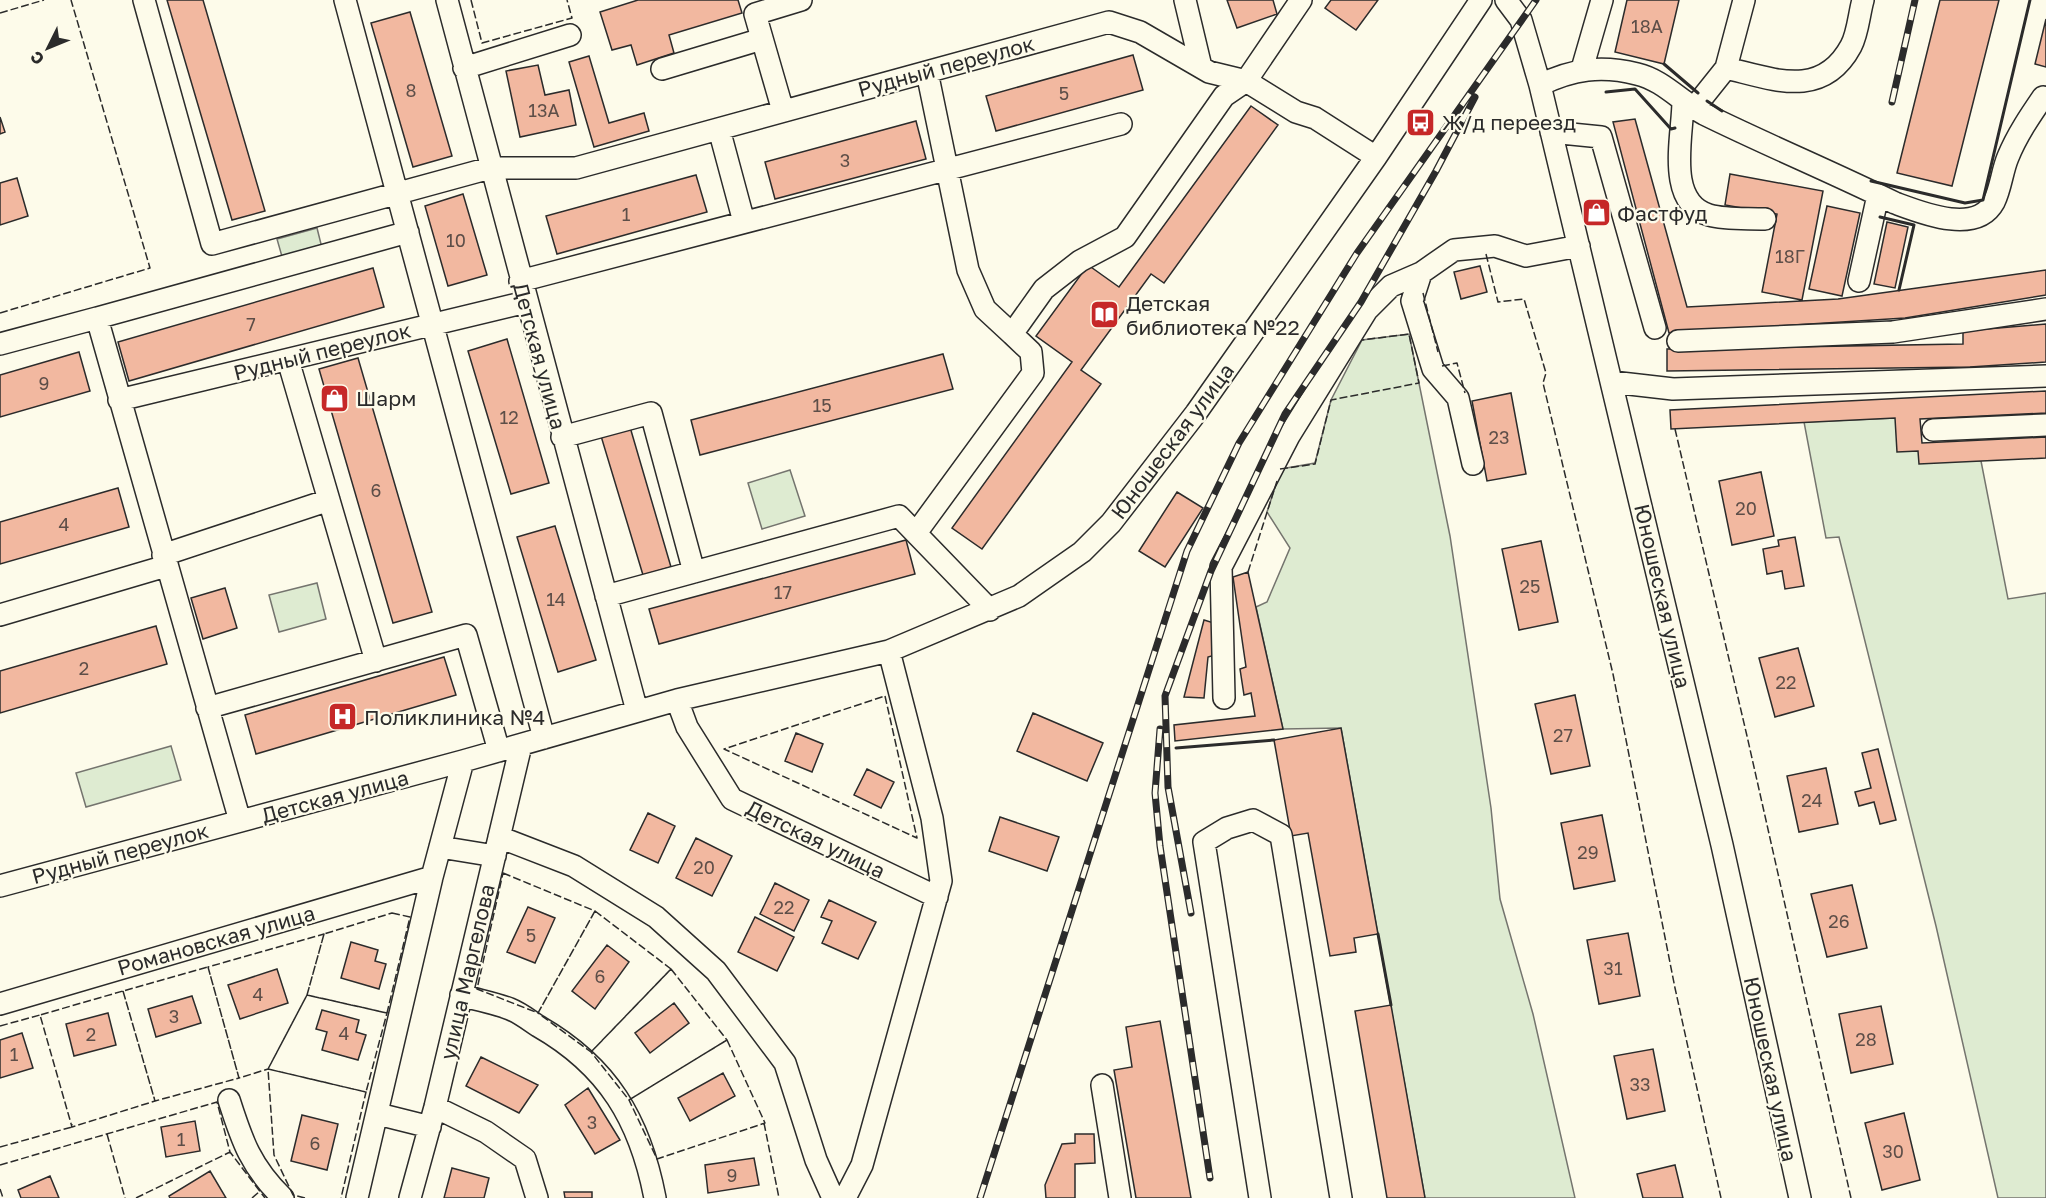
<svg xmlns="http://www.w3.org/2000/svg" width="2046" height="1198" font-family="'Golos Text',sans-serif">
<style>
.green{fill:#deebd1;stroke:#74746e;stroke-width:1.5}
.building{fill:#f2b8a0;stroke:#2b2b2b;stroke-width:1.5}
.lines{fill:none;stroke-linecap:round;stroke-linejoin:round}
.minor-casing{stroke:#2b2b2b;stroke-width:24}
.minor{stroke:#fdfbea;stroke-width:21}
.rail-casing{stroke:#2b2b2b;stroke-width:7}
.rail{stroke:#fdfbea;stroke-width:4.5;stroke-dasharray:14;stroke-linecap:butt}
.fence{stroke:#2b2b2b;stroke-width:1.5;stroke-dasharray:8 3;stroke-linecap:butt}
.wall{stroke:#2b2b2b;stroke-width:3}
.labels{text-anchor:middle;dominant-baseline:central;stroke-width:4.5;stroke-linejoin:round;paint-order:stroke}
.number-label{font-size:18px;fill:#5d4e48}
.street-label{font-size:21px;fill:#2b2b2b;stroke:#fdfbea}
.poi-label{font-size:21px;fill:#2b2b2b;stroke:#fdfbea;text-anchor:start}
</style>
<rect width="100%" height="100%" fill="#fdfbea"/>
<!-- green -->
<path class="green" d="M317,228L322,248L283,260L277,239Z
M1409,334L1450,536L1491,808L1500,899L1533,1014L1575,1198H1425L1341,728L1283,729L1256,607L1267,602L1290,548L1267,512L1281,469L1315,463L1331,400L1362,340Z
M1895,418L1918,451L1981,461L2008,599L2046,593V1198H1998L1936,926L1839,537L1826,538L1804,422Z
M790,470L805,516L762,529L748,483Z
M317,583L326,619L279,632L269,595Z
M171,746L181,780L86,807L76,773Z"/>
<!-- building -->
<path class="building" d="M167,0H203L265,211L232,220Z
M638,0H738L742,13L669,35L674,53L637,65L631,45L612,50L600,12Z
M1227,0H1273L1277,14L1237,28Z
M1331,0H1378L1356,30L1325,8Z
M1627,0H1679L1664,64L1615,52Z
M1940,0H1999L1952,186L1897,173Z
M410,12L452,156L413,167L371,23Z
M2046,19V67L2035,64Z
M1133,55L1143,90L996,131L986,96Z
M589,56L609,123L644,113L649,131L594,147L569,62Z
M538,65L545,95L569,90L576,125L520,137L506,71Z
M1251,106L1278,125L1164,283L1151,274L1081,370L1101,384L982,549L952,528L1072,362L1036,336L1088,265L1119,287Z
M0,117L5,132L0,134Z
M1635,119L1687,307L1838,299L2046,270V295L1905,318L1669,333L1613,122Z
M916,121L926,159L775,199L765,162Z
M1730,174L1823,191L1802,300L1762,292L1777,214L1725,205Z
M696,175L707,212L557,254L546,216Z
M17,178L28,216L0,225V183Z
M463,194L487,275L448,286L425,206Z
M1827,206L1860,213L1842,296L1809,289Z
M1887,222L1908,227L1895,288L1874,284Z
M1480,266L1487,292L1461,299L1454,272Z
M373,268L384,307L129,381L118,342Z
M2046,324V362L1970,367L1667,371V349L1963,344V331Z
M507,339L549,483L511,494L468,351Z
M79,352L90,391L0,417V375Z
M943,354L953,389L700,455L691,420Z
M358,358L432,612L393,623L319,369Z
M2046,391V413L1920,419L1922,443L2046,437V458L1919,464L1918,451L1897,452L1895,418L1671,429L1670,410Z
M1511,393L1526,474L1487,481L1472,401Z
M630,427L671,567L643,575L601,436Z
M1761,472L1774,536L1732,545L1719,481Z
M118,488L129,527L0,564V522Z
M1177,492L1203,508L1165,567L1139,551Z
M555,526L596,660L558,672L517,537Z
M1795,537L1804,586L1785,589L1782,571L1767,574L1763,549L1779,546L1778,540Z
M906,540L915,574L659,644L649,609Z
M1541,541L1558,622L1519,630L1502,549Z
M1248,572L1283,729L1175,741L1174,725L1255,716L1251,693L1244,695L1240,669L1246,667L1233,577Z
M225,588L237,628L203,639L191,598Z
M1204,620L1214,623L1215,655L1208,657L1204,698L1184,697Z
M156,626L167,664L0,713V671Z
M1798,648L1814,706L1775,717L1759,658Z
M444,657L456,695L256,754L245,715Z
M1575,695L1590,766L1551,774L1535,704Z
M1033,713L1103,743L1087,781L1017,751Z
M1341,728L1378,934L1354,938L1356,952L1330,956L1308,833L1291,836L1274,740Z
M796,733L823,744L812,772L785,761Z
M1878,749L1896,820L1880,824L1874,802L1859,806L1855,792L1871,788L1862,753Z
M1826,768L1838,824L1799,832L1787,776Z
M867,769L894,782L881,808L854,795Z
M648,813L675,826L658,863L630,850Z
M1602,815L1615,881L1574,889L1561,823Z
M1000,817L1059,837L1047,871L989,851Z
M696,838L732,856L712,896L676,878Z
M775,883L809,900L794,931L760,914Z
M1852,885L1867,948L1827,957L1811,894Z
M829,900L876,922L858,959L822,943L832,921L821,917Z
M528,907L555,918L535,963L507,952Z
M755,917L794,937L777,971L738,952Z
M1628,933L1640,996L1599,1004L1587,940Z
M351,942L378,950L375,961L386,964L379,989L341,978Z
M607,945L629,962L595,1009L572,991Z
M277,969L288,1003L240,1019L228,985Z
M192,996L201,1023L156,1037L148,1009Z
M674,1003L689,1023L650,1053L635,1033Z
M1391,1005L1425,1198H1387L1355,1011Z
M1881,1006L1893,1064L1851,1073L1839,1014Z
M322,1010L359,1020L356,1032L366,1035L358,1060L322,1050L327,1032L316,1029Z
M108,1013L116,1045L74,1056L66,1024Z
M1160,1021L1191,1198H1136L1114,1070L1132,1067L1126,1027Z
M22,1033L33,1068L0,1078V1040Z
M1653,1049L1665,1111L1627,1119L1614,1056Z
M481,1057L538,1085L519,1113L466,1086Z
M723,1073L735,1096L690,1121L678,1098Z
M588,1088L620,1140L595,1154L565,1105Z
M1904,1113L1920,1180L1882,1190L1865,1123Z
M302,1115L338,1124L327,1170L291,1161Z
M195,1121L200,1151L166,1157L161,1127Z
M1075,1134H1094L1095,1163L1075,1164V1198H1046L1045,1185L1062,1144L1075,1143Z
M754,1158L759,1185L708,1193L705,1165Z
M1675,1165L1683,1198H1643L1637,1174Z
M452,1168L489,1178L484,1198H444Z
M210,1171L226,1198H170L169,1196Z
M50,1176L59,1198H21L18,1190Z
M564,1192H592V1198H565Z"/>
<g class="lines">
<defs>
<path id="minor" d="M144,0L212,244L490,168H576L1109,22L1140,32L1209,72L1246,81L1296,112L1315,118L1376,157
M345,0L544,738
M447,0L637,711
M1185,0L1201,67
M1506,0L1521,20L1540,85L1722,845L1800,1198
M464,68L570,35
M1726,68C1773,79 1822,100 1851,46C1858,33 1859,14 1863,0
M662,69L762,39
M1582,69L1602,0
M927,72L968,270L985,309L1012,334
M1540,85C1573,69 1601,65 1637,74C1663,80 1681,102 1704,114C1767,145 1832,172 1895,203C1922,213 1976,235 1994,202C2001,188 2002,171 2008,157C2017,135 2030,116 2043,97
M1683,101C1683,135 1665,202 1709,215C1726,220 1747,218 1765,219
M1694,108L1726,68L1744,0
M783,111L755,14L801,0
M719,129L744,222
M1551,132L1601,137L1655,328
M1421,273L1412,301L1433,369L1458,398L1473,464
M520,281L1121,124
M1859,281L1878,195
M97,318L408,232
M1678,341L1893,332L2046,309
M0,344L97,318L240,821
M288,360L376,661
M1612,382L1673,389L2046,376
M119,400L526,302
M1933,430L2046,425
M562,437L651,413L694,572
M916,533L1033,373L1031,352L1012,334L1044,289L1080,261L1125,237L1224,96L1246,81L1301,0
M163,555L329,500
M606,596L899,516L990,610
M0,615L166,566
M1224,698L1221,567L1289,436L1367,310L1391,286L1421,273L1454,250L1495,246L1526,256L1579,246
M677,700L687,727L732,799L937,897
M207,708L466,635L499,751
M499,837L574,866L656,917L716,971L785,1063L816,1160L833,1198
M440,847L495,856
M0,886L463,761L677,700L889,651L1019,596L1082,552L1111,523L1196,413L1376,157L1481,0
M461,995C477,1000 495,1003 510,1009C520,1013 529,1020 538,1026C608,1066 640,1120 655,1198
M0,1004L432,877
M1102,1085L1120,1198
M229,1100C242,1141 251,1167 283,1198
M435,1107L486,1132L525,1159L537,1198
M378,1114L430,1127
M357,1198L432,877L463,761
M410,1198L435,1107L521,745
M845,1198L862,1165L941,881L932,818L889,651
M1260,1198L1204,842L1227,828L1253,820L1281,835L1341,1198"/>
</defs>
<!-- minor casing -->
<use href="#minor" class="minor-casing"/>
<!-- minor -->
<use href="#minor" class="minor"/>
<defs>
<path id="rail" d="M1892,102L1915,0
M1160,729L1155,793L1160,846L1210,1178
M1191,913L1168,787L1165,696L1211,571L1285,414L1361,302L1436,171L1475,97
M980,1198L1187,551L1239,443L1357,253L1536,0"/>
</defs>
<!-- rail casing -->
<use href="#rail" class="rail-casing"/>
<!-- rail -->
<use href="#rail" class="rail"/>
<!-- fence -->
<path class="fence" d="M471,0L482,43L572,18L567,0
M0,13L44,0
M1486,254L1498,302L1524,299L1546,373L1543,383L1613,674L1675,988L1721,1198
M1423,293L1438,352
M0,313L150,268L71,0
M1442,366L1457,363L1465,393
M1675,429L1747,736L1851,1198
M1280,469L1315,464L1331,400L1419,383L1409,334L1362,340
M1248,572L1277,481
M885,696L917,838L724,749Z
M503,873L595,911L538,1013L477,989Z
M595,911L671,969L591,1052L538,1013Z
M392,913L410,917L387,1013L307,995L324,934Z
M324,934L307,995L268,1069L239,1078L208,967Z
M208,967L239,1078L155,1101L123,991Z
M671,969L727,1040L629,1100L591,1052Z
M123,991L155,1101L72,1127L40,1015Z
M307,995L387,1013L366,1092L268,1069Z
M0,1026L40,1015L41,1017
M727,1040L765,1123L657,1159L629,1100Z
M764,1123L779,1198
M107,1134L125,1198
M0,1147L72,1127V1124
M0,1165L217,1102L230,1152L265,1198
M0,1189L3,1198
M136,1198L230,1152
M252,1198L259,1192
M305,1198L293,1195L274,1155L268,1069L366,1092L341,1198"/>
<!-- wall -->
<path class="wall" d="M1664,64L1698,93
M1606,92L1635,89L1671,129L1675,128
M1707,101L1722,111
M1871,181L1965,203L1983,200L2030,0
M1880,217L1914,225L1899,290
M1176,748L1274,740
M1378,934L1391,1005"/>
</g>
<!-- icons -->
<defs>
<symbol id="bus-square" viewBox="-11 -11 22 22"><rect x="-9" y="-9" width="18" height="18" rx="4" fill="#c62828" stroke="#fdfbea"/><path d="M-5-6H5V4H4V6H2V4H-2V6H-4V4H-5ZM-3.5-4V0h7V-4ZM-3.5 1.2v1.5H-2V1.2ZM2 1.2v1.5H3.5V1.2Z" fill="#fff"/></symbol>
<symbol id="shop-square" viewBox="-11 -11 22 22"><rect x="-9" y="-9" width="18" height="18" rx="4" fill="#c62828" stroke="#fdfbea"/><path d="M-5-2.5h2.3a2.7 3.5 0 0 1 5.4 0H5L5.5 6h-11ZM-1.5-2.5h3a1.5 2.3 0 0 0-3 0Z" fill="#fff"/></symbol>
<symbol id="library-square" viewBox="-11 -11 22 22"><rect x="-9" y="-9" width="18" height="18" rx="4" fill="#c62828" stroke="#fdfbea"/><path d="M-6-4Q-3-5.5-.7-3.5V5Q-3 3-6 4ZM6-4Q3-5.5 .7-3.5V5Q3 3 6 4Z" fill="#fff"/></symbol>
<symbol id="hospital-square" viewBox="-11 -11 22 22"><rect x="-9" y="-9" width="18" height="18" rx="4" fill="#c62828" stroke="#fdfbea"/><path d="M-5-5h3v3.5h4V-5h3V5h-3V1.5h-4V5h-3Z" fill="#fff"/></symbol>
</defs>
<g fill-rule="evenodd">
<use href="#bus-square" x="1404" y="106" width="33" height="33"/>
<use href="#shop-square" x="1580" y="196" width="33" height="33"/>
<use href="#library-square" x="1088" y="298" width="33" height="33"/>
<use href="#shop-square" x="318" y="382" width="33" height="33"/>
<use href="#hospital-square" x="326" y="700" width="33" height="33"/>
</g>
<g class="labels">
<!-- number labels -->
<g class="number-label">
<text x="1647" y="26">18А</text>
<text x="411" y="90">8</text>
<text x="1064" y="93">5</text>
<text x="544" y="110">13А</text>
<text x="845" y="160">3</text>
<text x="626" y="214">1</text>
<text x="456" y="240">10</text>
<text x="1790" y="256">18Г</text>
<text x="251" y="324">7</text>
<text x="44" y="383">9</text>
<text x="822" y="405">15</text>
<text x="509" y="417">12</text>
<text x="1499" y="437">23</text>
<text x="376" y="490">6</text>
<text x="1746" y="508">20</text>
<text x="64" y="524">4</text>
<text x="1530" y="586">25</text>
<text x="783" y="592">17</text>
<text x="556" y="599">14</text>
<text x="84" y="668">2</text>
<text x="1786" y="682">22</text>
<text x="1563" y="735">27</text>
<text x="1812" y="800">24</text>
<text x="1588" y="852">29</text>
<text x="704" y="867">20</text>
<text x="784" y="907">22</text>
<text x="1839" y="921">26</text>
<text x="531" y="935">5</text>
<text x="1613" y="968">31</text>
<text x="600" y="976">6</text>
<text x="258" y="994">4</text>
<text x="174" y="1016">3</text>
<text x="344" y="1033">4</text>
<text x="91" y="1034">2</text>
<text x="1866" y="1039">28</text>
<text x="14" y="1054">1</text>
<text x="1640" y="1084">33</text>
<text x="592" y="1122">3</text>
<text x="181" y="1139">1</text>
<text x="315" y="1143">6</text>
<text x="1893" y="1151">30</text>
<text x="732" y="1175">9</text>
</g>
<!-- street labels -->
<g class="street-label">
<text transform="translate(946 66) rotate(-15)">Рудный переулок</text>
<text transform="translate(322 351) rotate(-14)">Рудный переулок</text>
<text transform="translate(540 356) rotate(75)">Детская улица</text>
<text transform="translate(1172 441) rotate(-53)">Юношеская улица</text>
<text transform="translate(1663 596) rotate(77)">Юношеская улица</text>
<text transform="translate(335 796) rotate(-15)">Детская улица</text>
<text transform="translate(816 839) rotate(26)">Детская улица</text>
<text transform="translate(120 853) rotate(-15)">Рудный переулок</text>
<text transform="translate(216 940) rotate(-16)">Романовская улица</text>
<text transform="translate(467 972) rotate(-77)">улица Маргелова</text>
<text transform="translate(1771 1069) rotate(78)">Юношеская улица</text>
</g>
<!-- poi labels -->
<g class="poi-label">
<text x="1442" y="122">Ж/д переезд</text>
<text x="1617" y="213">Фастфуд</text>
<text x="1126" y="303">Детская<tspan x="1126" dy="24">библиотека №22</tspan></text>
<text x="356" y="398">Шарм</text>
<text x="364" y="717">Поликлиника №4</text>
</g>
</g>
<!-- north arrow -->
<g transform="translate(48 48) rotate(227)" stroke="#fdfbea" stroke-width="4.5" paint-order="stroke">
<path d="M0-4.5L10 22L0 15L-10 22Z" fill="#2b2b2b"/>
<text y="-9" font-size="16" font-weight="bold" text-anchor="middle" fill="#2b2b2b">С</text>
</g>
</svg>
